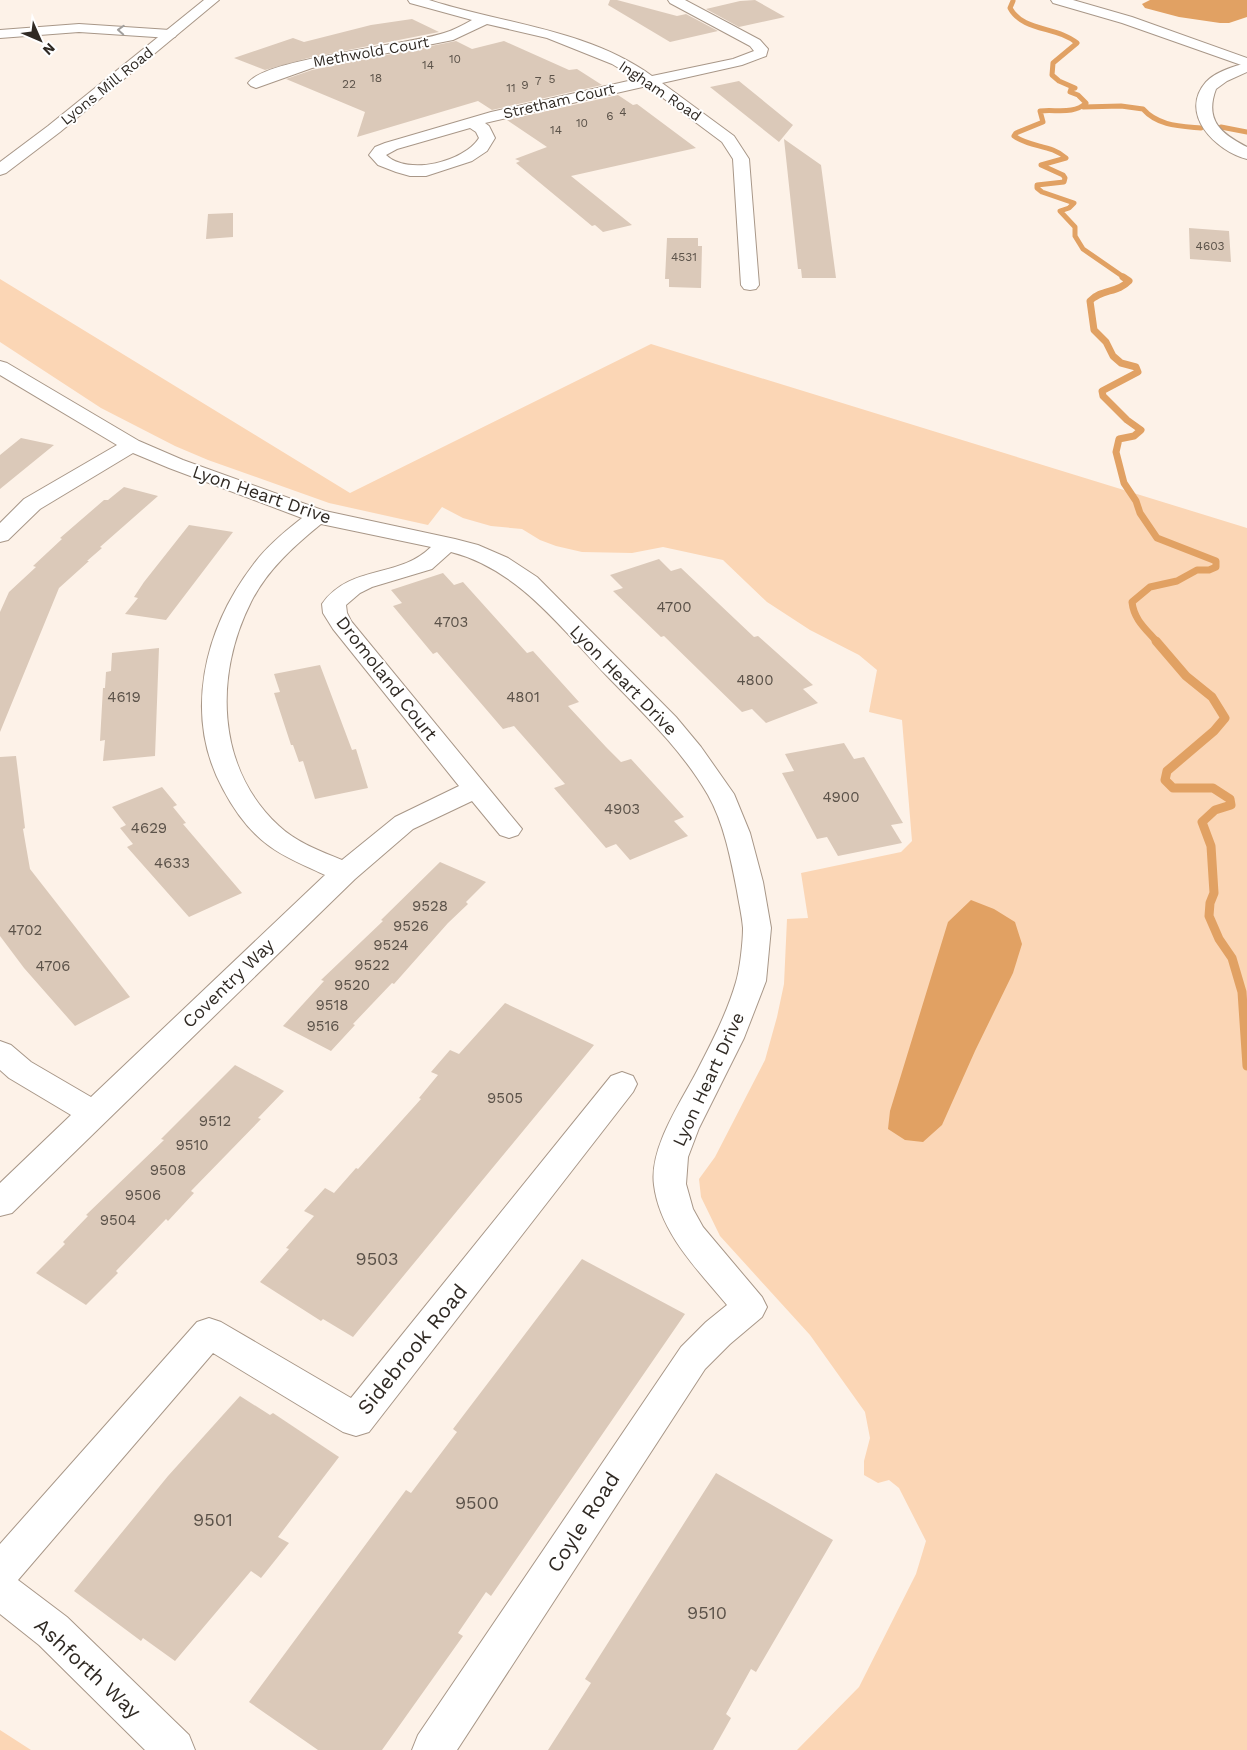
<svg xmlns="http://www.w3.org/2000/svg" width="1247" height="1750" font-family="'Work Sans',sans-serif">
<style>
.green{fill:#fbd6b5}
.water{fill:#e1a163}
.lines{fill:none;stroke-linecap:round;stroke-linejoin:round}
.stream-far2{stroke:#e1a163;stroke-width:5}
.stream-far1{stroke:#e1a163;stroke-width:7}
.stream{stroke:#e1a163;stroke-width:9}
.building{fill:#dbc9b9}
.street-casing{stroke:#a89788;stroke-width:2}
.secondary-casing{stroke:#a89788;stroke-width:2}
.street{fill:#fff;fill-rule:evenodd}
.secondary{fill:#fff;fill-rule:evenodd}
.oneway{stroke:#a29f9c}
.labels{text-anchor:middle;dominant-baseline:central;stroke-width:4;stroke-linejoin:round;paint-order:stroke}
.far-number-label{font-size:12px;fill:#5b5249}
.far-street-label{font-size:15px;fill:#302a24;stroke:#fff}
.number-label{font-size:15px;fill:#5b5249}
.street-label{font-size:18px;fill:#302a24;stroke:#fff}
.near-number-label{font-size:18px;fill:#5b5249}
.near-street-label{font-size:21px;fill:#302a24;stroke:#fff}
</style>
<rect width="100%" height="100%" fill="#fdf2e8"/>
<!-- green -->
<path class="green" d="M0,279L350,493L651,344L1247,528V1750H797L859,1687L916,1574L926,1541L899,1488L889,1480L878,1483L864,1475V1461L870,1438L865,1412L810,1335L720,1236L701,1197L699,1179L715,1157L765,1060L777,1017L784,984L787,919L808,918L801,873L901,852L912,841L902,720L869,712L877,670L859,655L810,630L767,602L723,560L663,547L632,553L582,552L556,546L540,540L522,529L491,526L463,518L442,507L428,525L329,503L208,460L175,446L101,408L0,342Z
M0,1730L31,1750H0Z"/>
<!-- water -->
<path class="water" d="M1150,0H1247V17L1229,23H1220L1179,17L1145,8L1142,4Z
M971,900L994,909L1015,922L1022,944L1013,973L975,1051L942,1125L923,1142L905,1140L888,1129L890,1111L948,922Z"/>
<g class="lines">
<!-- stream-far2 -->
<path class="stream-far2" d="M1013,1L1010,8C1023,32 1057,26 1077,43L1053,63L1052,75L1059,81L1075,88L1071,89L1070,92L1078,95L1086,103C1073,115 1056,109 1040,111L1043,122L1016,133L1014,136C1030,148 1051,144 1066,158L1041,165L1063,175L1065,178L1064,182L1037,185V188L1042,192L1074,203L1069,208L1060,211L1075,227V236L1083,249L1125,278
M1083,107L1121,106L1143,109C1158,126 1180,126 1201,128
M1221,127L1247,132"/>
<!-- stream-far1 -->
<path class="stream-far1" d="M1123,277L1129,281C1118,293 1101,289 1090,301L1094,330L1106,342L1113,356L1121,363L1136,367L1138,372L1102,391L1103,396L1127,420L1141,430L1134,436L1119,439L1116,452L1124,483L1136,501L1140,513L1157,538L1216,561V567L1209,570H1197L1177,581L1150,587L1132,602C1134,620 1146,629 1157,642"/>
<!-- stream -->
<path class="stream" d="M1156,641L1186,676L1212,697L1225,718L1214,731L1167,771L1165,780L1173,788H1213L1230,799L1231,805L1215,810L1202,822L1211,846L1214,893L1210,903L1209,916L1219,939L1232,958L1242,992L1247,1066"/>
</g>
<!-- building -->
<path class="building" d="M610,0H617L677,16L686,14L718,31L670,42L608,5Z
M755,0L785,17L739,27L706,9L740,1Z
M412,19L439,32L308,58L265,70L234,58L293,38L304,42L371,25Z
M456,41L472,49L504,41L569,70L577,69L602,85L492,110L478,101L357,137L365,112L286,79L312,70Z
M739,81L793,125L779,142L710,87Z
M618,95L633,105L637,104L696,148L571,176L632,225L603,232L595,225L592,226L516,163L520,161L515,159L547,147L507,120Z
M784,139L821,165L836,278H802L801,269H798Z
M233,213V237L206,239L208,214Z
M1189,228L1229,231L1231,262L1190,259Z
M667,238H698V246H702L701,288L669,287V279H665Z
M21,438L54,445L0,489V455Z
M124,487L158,496L100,547L102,548L87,561H89L59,588L0,732V612L9,592L36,567L33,566L62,539L60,538L104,500H108Z
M189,525L233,532L166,620L125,614L138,598L134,597L144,582Z
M659,559L671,571L681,568L754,637L758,636L813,685L803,689L818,703L766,723L752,709L742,712L664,636L661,637L613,591L623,588L610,575Z
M443,573L454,585L463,582L527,653L533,651L579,702L568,706L606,747L621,762L631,759L684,817L674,821L688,836L630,860L616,844L606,848L554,788L565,784L514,726L503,729L437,652L433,654L393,606L402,603L391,590Z
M159,648L155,756L103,761L105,740L100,741L103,688H105L106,672L111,671L112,653Z
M320,665L352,750L356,749L368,788L315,799L303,761L299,762L293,745H291L274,693L280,692L274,674Z
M844,743L854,759L864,757L903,823L891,825L902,843L838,856L827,837L817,839L782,773L794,771L785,754Z
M16,756L25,828L23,829L30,869L130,997L75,1026L24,968L0,936V757Z
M162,787L177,805L173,807L186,823L183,824L242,893L189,917L127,847L133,844L120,828L126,825L112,807Z
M440,862L486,882L466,902L468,904L448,923L394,984L392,983L353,1024L355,1025L331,1051L283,1026L324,981L321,980L383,921L381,920Z
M505,1003L594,1045L353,1337L323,1319L321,1321L260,1282L289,1249L286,1248L314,1216L304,1211L325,1188L334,1193L356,1168L358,1169L421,1099L419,1098L438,1075L431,1072L450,1050L459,1054Z
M235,1065L284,1091L258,1118L261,1119L191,1191L194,1193L168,1221L166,1219L116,1271L118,1273L86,1305L36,1273L65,1244L63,1242L88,1216L86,1215L164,1140L161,1139Z
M582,1259L685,1314L491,1596L486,1592L458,1633L463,1636L382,1750H318L249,1702L406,1490L411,1493L457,1432L453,1429Z
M240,1396L270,1415L273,1413L339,1457L278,1537L289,1543L261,1578L251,1571L175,1661L143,1638L141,1641L74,1591L168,1476Z
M716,1473L833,1540L756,1672L751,1669L726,1714L731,1718L713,1750H548L591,1683L585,1679Z"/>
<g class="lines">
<defs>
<path id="street" d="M408,0H429C503,24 587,29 652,76L733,59L754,51L750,46L670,3L668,0H685L760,40L768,49L766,56L742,65L662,83L734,136L749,159L759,285L756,289L750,290L744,289L741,285L733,159L722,142L647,86L485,123L489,126L495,138L487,151L472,161L426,176H410L396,172L378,165L369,155L375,147L385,143L491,112L637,79L612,64L547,38L487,24L453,40L312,68L256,88L251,86L248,83C265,58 409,45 444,33C454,30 463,25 472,20L410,3ZM470,128L476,132L479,138C464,162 408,176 386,155L397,149Z
M79,24L170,30L175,31L177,34L175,37L170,38L79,32L0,38V30Z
M1247,63V72L1227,81L1216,89C1204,121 1222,134 1247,147V159C1216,151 1178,114 1206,82C1215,72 1234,66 1247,63Z
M0,361L7,363L139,441L183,460L325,511L455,539L478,545L508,558L537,577L676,717L701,747L734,794L750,833L763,882L771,928L766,981L744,1038L699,1128L688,1157L686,1184L693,1209L703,1227L762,1297L767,1307L762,1317L730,1344L705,1369L457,1750H412L418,1735L681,1347L706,1322L727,1305C698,1270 660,1233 654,1185C649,1148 681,1102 697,1071C712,1042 727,1013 736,982C740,969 743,942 743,928C742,916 739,903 737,891C731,860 724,823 708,795C682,750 643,713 607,676C561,628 518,569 451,552L432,569L372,587L360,593L346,605L347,613L351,621L522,829L518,835L509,838L500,835L472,801L413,829L355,879L12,1213L0,1216V1183L71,1115L9,1078L0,1070V1041L11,1045L31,1062L91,1097L325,875C306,866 285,858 268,845C249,831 234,810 223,789C183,716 204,629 253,565C266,547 284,532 302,518L169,468L133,453L40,509L8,540L0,542V523L24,499L117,445L0,375ZM321,524L431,547C399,579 350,564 322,604L323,613L333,629L459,786L395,817L342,860C320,851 296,842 279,826C216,768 214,675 251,602C267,570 294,546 321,524Z
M622,1072L633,1076L637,1084L633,1092L369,1432L356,1436L343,1432L213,1353L18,1580L67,1617L189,1735L195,1750H145L39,1645L0,1614V1544L197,1322L209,1318L221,1322L351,1398L611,1076Z"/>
<path id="secondary" d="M204,0H219L60,132L6,173L0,175V162L48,126Z
M1051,0H1073L1132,17L1247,58V67L1122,23L1053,3Z"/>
</defs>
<!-- street casing -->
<use href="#street" class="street-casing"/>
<!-- secondary casing -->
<use href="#secondary" class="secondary-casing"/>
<!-- street -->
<use href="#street" class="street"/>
<!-- secondary -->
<use href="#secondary" class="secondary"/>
</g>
<!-- one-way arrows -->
<defs><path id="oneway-chevron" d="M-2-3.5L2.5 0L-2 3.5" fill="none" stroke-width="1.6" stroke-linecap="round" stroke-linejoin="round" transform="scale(1.25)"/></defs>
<use class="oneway" href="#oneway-chevron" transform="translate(121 30) rotate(-177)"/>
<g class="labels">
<!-- far-number labels -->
<g class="far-number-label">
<text x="455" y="59">10</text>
<text x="428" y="65">14</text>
<text x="376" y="78">18</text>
<text x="552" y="79">5</text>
<text x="538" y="81">7</text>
<text x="349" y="84">22</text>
<text x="525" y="85">9</text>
<text x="511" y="88">11</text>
<text x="623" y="112">4</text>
<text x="610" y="116">6</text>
<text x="582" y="123">10</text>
<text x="556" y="130">14</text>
<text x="1210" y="246">4603</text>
<text x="684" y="257">4531</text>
</g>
<!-- far-street labels -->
<g class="far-street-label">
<text transform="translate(371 52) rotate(-10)">Methwold Court</text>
<text transform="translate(107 86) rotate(-39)">Lyons Mill Road</text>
<text transform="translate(660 91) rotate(34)">Ingham Road</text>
<text transform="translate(559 101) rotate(-13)">Stretham Court</text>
</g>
<!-- number labels -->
<g class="number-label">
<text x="674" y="607">4700</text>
<text x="451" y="622">4703</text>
<text x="755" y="680">4800</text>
<text x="124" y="697">4619</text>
<text x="523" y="697">4801</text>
<text x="841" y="797">4900</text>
<text x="622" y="809">4903</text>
<text x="149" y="828">4629</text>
<text x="172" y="863">4633</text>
<text x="430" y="906">9528</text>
<text x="411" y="926">9526</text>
<text x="25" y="930">4702</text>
<text x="391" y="945">9524</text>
<text x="372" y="965">9522</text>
<text x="53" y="966">4706</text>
<text x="352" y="985">9520</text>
<text x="332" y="1005">9518</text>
<text x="323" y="1026">9516</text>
<text x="505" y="1098">9505</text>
<text x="215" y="1121">9512</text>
<text x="192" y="1145">9510</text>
<text x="168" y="1170">9508</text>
<text x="143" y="1195">9506</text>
<text x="118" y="1220">9504</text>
</g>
<!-- street labels -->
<g class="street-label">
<text transform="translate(262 494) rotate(19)">Lyon Heart Drive</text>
<text transform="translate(387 678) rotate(52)">Dromoland Court</text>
<text transform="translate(624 680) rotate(46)">Lyon Heart Drive</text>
<text transform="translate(228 983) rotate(-44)">Coventry Way</text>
<text transform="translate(708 1079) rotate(-65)">Lyon Heart Drive</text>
</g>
<!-- near-number labels -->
<g class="near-number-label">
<text x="377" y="1258">9503</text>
<text x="477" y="1502">9500</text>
<text x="213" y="1519">9501</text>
<text x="707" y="1612">9510</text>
</g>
<!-- near-street labels -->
<g class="near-street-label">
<text transform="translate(412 1349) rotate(-51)">Sidebrook Road</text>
<text transform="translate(583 1522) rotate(-57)">Coyle Road</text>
<text transform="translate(88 1668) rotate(43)">Ashforth Way</text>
</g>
</g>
<!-- north arrow -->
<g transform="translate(40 40) rotate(135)" stroke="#ffffff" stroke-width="4" paint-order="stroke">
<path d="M0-4L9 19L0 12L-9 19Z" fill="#302a24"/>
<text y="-8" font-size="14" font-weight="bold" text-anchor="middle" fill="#302a24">N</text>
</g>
</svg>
